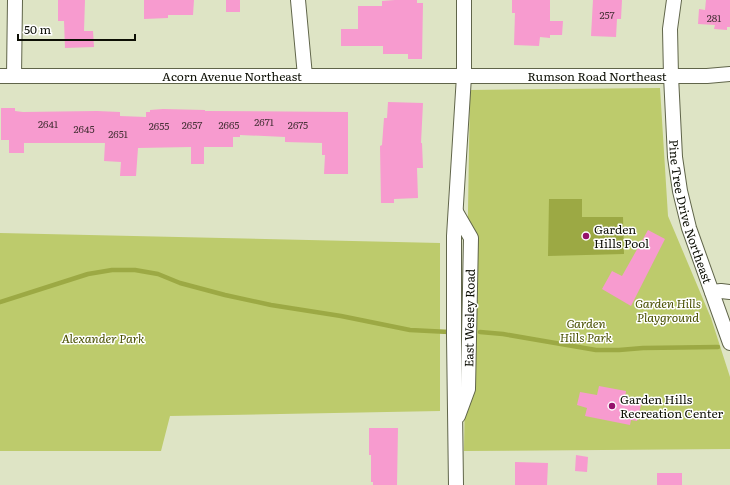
<svg xmlns="http://www.w3.org/2000/svg" width="730" height="485" font-family="Literata,serif">
<style>
.green{fill:#bdcb6c}
.water{fill:#9ca944}
.lines{fill:none;stroke-linecap:round;stroke-linejoin:round}
.stream{stroke:#9ca944;stroke-width:4.5}
.building{fill:#f79bcf}
.minor-casing{stroke:#60654a;stroke-width:16}
.minor{stroke:#fff;stroke-width:14}
.poi-dot{fill:#95126b;stroke:#fff;stroke-width:1.5}
.labels{text-anchor:middle;dominant-baseline:central;stroke-width:3;stroke-linejoin:round;paint-order:stroke}
.number-label{font-size:10px;fill:#483238}
.street-label{font-size:12px;fill:#0d0f05;stroke:#fff}
.poi-label{font-size:12px;fill:#0d0f05;stroke:#fff;text-anchor:start}
.park-label{font-size:12px;font-style:italic;fill:#495000;stroke:#fff}
</style>
<rect width="100%" height="100%" fill="#dee4c5"/>
<!-- green -->
<path class="green" d="M660,88L668,216L711,318L730,377V449L464,451L470,90Z
M0,233L440,243V411L170,416L161,451H0Z"/>
<!-- water -->
<path class="water" d="M549,199H582V217H623L624,254L548,256Z"/>
<g class="lines">
<!-- stream -->
<path class="stream" d="M0,302L88,274L112,270H135L158,274L180,283L225,295L271,305L341,316L410,330L449,332
M480,332L503,334L596,350H619L643,348L718,347"/>
</g>
<!-- building -->
<path class="building" d="M58,0H85L84,31H93L94,47L65,48L64,21H58Z
M144,0H194L193,15H168V18L144,19Z
M226,0H240V12H226Z
M395,0H417V3H423L422,59H408V54H383V46H341V29H358V6H382V1Z
M512,0H550V21H563L562,35H550V38L540,37L539,46L514,45L515,13H512Z
M593,0H622L621,19H617L616,37L591,36Z
M706,0H730V27H727V30L714,29L715,25L698,24L699,9L705,10Z
M388,102L423,103L421,143H422L423,168H417L418,198L394,199V203H381L380,146L382,145L384,118H387Z
M1,108H15V111L23,112L97,111L120,112V116L146,117V112H150V110L163,109L205,110V111L348,112V174H324L325,155H322V143L285,142V137L240,135V137H233V147H204V164H191V147L138,148L136,176H120L121,162L104,161L105,143H24V153H9V140H1Z
M648,230L665,239L631,306L602,289L612,271L622,276Z
M599,386L626,391L625,398L642,401L637,421L631,420L630,425L585,416L587,408L577,405L580,392L597,395Z
M369,428H398L397,485H373V482H371V455H369Z
M576,455L588,457L587,472L575,471Z
M515,462L548,463L547,485H515Z
M657,473H682V485H657Z"/>
<g class="lines">
<defs>
<g id="minor">
<path d="M298,0L305,76"/>
<path id="s1" d="M674,0L670,29L671,76L675,157L680,191L689,228L730,343"/>
<path id="s2" d="M0,76H707L730,74"/>
<path d="M14,76L15,0"/>
<path d="M456,212L471,238L468,389L458,416"/>
<path d="M712,292L721,291L730,292"/>
<path d="M456,485L454,336V236L464,76V0"/>
</g>
</defs>
<!-- minor casing -->
<use href="#minor" class="minor-casing"/>
<!-- minor -->
<use href="#minor" class="minor"/>
</g>
<!-- markers -->
<g class="poi-dot">
<circle cx="586" cy="236" r="4"/>
<circle cx="612" cy="406" r="4"/>
</g>
<g class="labels">
<!-- number labels -->
<g class="number-label">
<text x="607" y="14">257</text>
<text x="714" y="17">281</text>
<text x="264" y="121">2671</text>
<text x="48" y="123">2641</text>
<text x="192" y="124">2657</text>
<text x="229" y="124">2665</text>
<text x="298" y="124">2675</text>
<text x="159" y="125">2655</text>
<text x="84" y="128">2645</text>
<text x="118" y="133">2651</text>
</g>
<!-- street labels -->
<g class="street-label">
<text stroke="none"><textPath href="#s2" startOffset="232">Acorn Avenue Northeast</textPath></text>
<text stroke="none"><textPath href="#s2" startOffset="597">Rumson Road Northeast</textPath></text>
<text stroke="none"><textPath href="#s1" startOffset="214">Pine Tree Drive Northeast</textPath></text>
<text transform="translate(469 318) rotate(-89)">East Wesley Road</text>
</g>
<!-- poi labels -->
<g class="poi-label">
<text x="594" y="229">Garden<tspan x="594" dy="14">Hills Pool</tspan></text>
<text x="620" y="399">Garden Hills<tspan x="620" dy="14">Recreation Center</tspan></text>
</g>
<!-- park labels -->
<g class="park-label">
<text x="668" y="303">Garden Hills<tspan x="668" dy="14">Playground</tspan></text>
<text x="586" y="323">Garden<tspan x="586" dy="14">Hills Park</tspan></text>
<text x="103" y="338">Alexander Park</text>
</g>
</g>
<!-- scale -->
<path d="M18 34v6h117v-6" fill="none" stroke="#0d0f05" stroke-width="2"/>
<text x="24" y="34" font-size="12" fill="#0d0f05" stroke="#ffffff" stroke-width="3" paint-order="stroke">50 m</text>
</svg>
